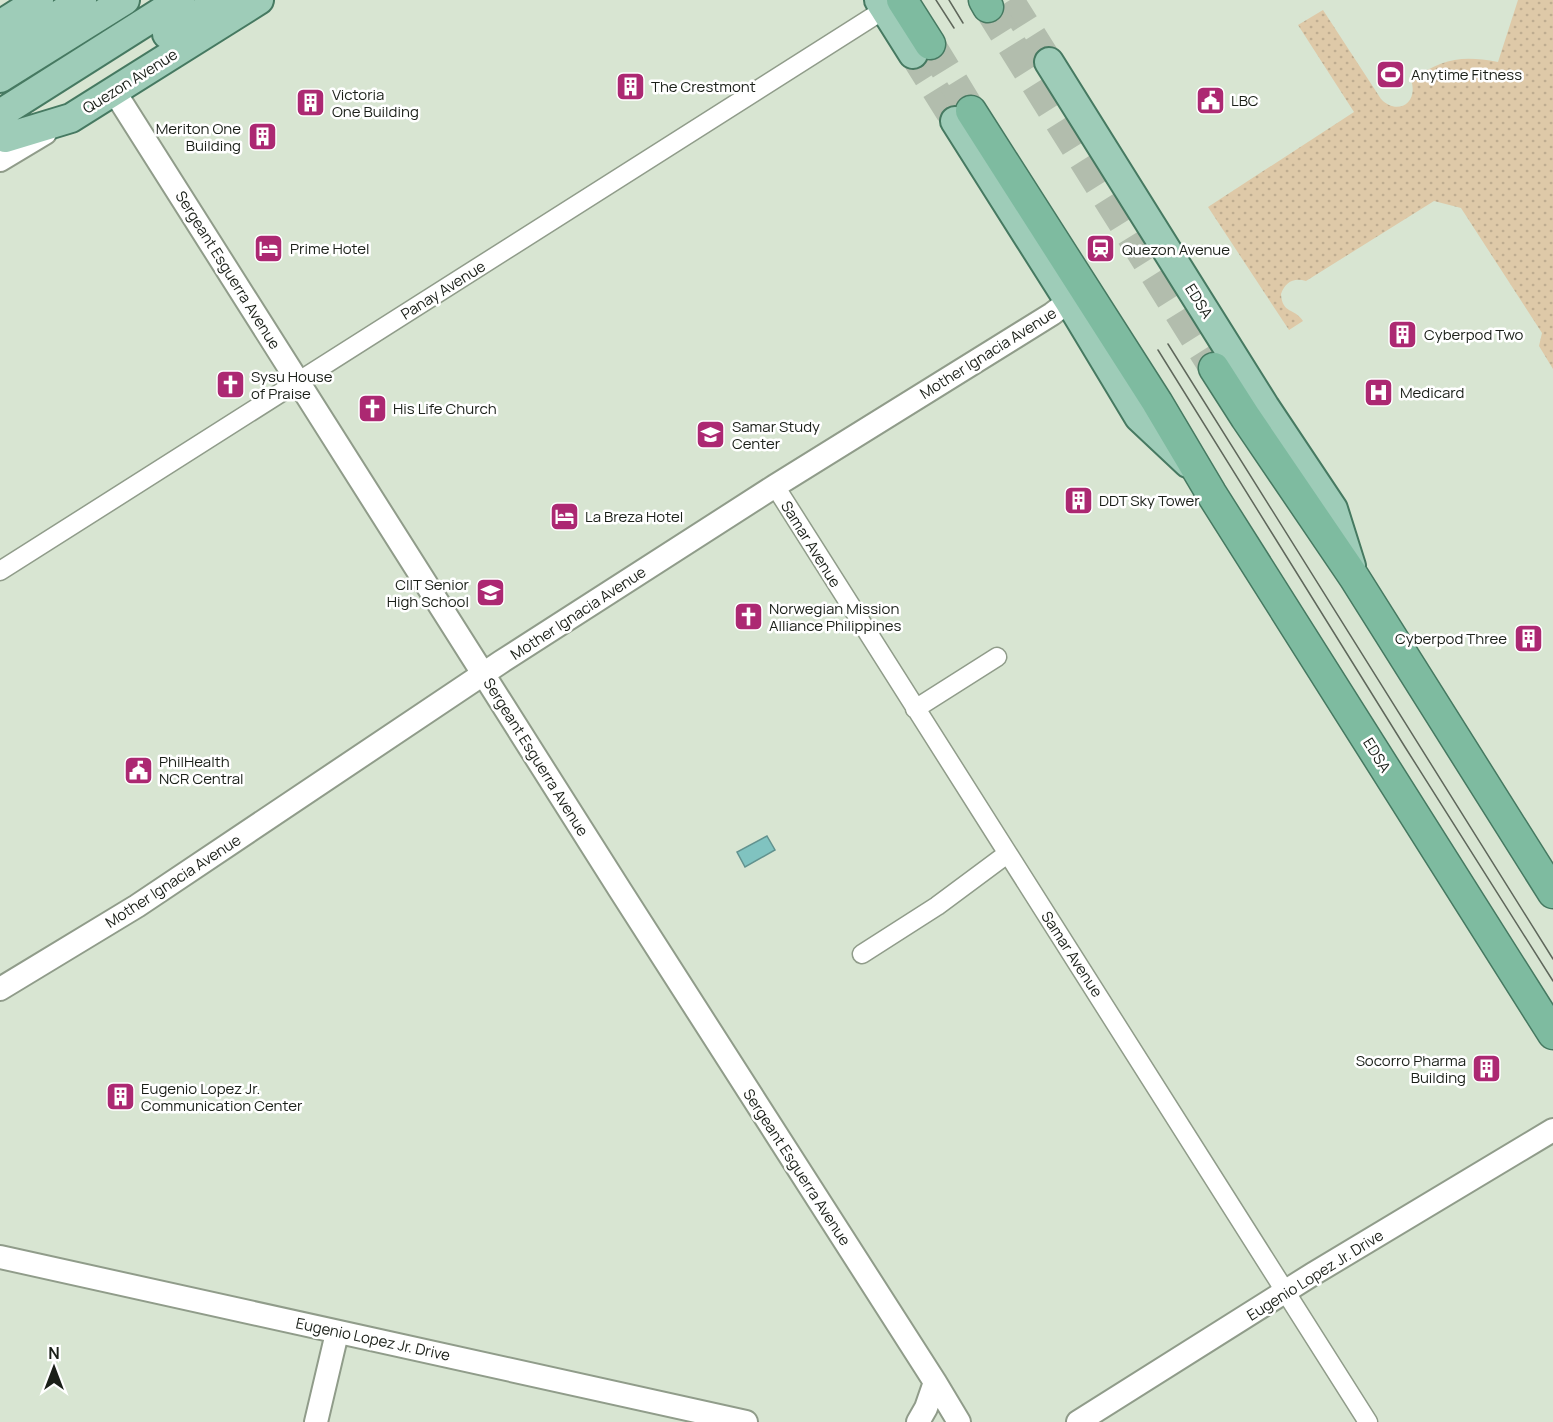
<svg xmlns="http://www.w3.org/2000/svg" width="1553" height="1422" font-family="Manrope,sans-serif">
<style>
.park{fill:url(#park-dots)}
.water{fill:#80c3c0;stroke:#61928e;stroke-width:1.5}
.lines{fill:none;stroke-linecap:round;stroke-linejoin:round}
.primary-tunnel{stroke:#b2bdad;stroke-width:28;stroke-dasharray:28 14;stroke-linecap:butt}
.trunk-tunnel{stroke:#b2bdad;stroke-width:30;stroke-dasharray:30 15;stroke-linecap:butt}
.minor-casing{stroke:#909c8a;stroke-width:21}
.tertiary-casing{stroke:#909c8a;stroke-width:26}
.primary-casing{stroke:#467961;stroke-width:32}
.trunk-casing{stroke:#467961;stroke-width:33}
.minor{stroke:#fff;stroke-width:18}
.tertiary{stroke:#fff;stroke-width:22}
.primary{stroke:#9eccb8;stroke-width:28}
.trunk{stroke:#7ebba0;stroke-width:30}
.tram{stroke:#5f675b;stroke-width:1.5}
.labels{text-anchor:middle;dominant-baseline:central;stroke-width:5;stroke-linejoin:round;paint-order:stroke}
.poi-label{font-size:15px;fill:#1a1f18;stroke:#fff;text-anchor:start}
.street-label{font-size:15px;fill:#1a1f18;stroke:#fff}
</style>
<defs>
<pattern id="park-dots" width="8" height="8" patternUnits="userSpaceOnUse" patternTransform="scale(1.5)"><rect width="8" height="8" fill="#dec9a8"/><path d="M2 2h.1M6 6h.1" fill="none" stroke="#beac90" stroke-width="1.8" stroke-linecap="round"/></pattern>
</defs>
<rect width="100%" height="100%" fill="#d8e5d2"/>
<!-- park -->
<path class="park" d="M1518,0H1553V369L1539,346L1542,333L1461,208L1434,201L1306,281C1294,277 1285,282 1281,294C1282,314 1295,308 1303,321L1289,330L1208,207L1354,112L1298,25L1323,10L1381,99C1397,116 1419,103 1411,80C1443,59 1460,55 1498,62Z"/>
<!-- water -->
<path class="water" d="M767,836L775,850L745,867L737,852Z"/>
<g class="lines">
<!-- primary-tunnel -->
<path class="primary-tunnel" d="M1010,0L1049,62
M913,54L955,121"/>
<!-- trunk-tunnel -->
<path class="trunk-tunnel" d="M988,7L1214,368
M930,44L971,111"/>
<defs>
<path id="minor" d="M775,486L1368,1422
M0,571L885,9
M915,709L997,657
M862,954L937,906L1007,854"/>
<path id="tertiary" d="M114,91L620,890L935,1382L959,1422
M0,160L45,133
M0,989L137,906L501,662L775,486L1052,314L1069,301
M0,1257L746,1422
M316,1422L337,1333
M918,1422L926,1408L935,1382
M1078,1422L1313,1274L1553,1130"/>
<path id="primary" d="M879,0L913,54
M0,25L39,0
M167,34L221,0
M0,52L82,0
M1049,62L1265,407L1333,509L1351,566
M0,78L125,0
M0,114L180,0
M955,121L1069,301L1139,417L1188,463
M5,138L71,118L259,0"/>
<path id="trunk" d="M902,0L930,44
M984,0L988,7
M971,111L1157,402L1211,493L1553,1034
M1214,368L1246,418L1354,577L1553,893"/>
</defs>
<!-- minor casing -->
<use href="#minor" class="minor-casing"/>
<!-- tertiary casing -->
<use href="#tertiary" class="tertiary-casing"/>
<!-- primary casing -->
<use href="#primary" class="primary-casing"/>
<!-- trunk casing -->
<use href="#trunk" class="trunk-casing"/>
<!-- minor -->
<use href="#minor" class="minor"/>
<!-- tertiary -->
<use href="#tertiary" class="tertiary"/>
<!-- primary -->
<use href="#primary" class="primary"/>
<!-- trunk -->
<use href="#trunk" class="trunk"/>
<!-- tram -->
<path class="tram" d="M936,0L954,28
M949,0L963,23
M1168,344L1553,959
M1158,350L1405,747L1553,981"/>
</g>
<!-- icons -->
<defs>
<symbol id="stadium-square" viewBox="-11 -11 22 22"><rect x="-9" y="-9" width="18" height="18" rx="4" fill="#ac2872" stroke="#fff"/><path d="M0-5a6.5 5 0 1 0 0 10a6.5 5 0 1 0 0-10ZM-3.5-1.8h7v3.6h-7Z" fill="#fff"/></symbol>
<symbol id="building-square" viewBox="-11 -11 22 22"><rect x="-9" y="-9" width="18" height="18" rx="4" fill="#ac2872" stroke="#fff"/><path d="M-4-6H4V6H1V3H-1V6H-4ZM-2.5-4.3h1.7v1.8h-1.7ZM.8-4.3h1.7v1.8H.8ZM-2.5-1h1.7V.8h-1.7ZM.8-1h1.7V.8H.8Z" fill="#fff"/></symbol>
<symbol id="civic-square" viewBox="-11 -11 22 22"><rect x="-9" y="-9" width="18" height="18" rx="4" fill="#ac2872" stroke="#fff"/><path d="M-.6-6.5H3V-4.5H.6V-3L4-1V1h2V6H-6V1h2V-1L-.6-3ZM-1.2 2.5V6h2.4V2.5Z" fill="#fff"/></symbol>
<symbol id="hotel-square" viewBox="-11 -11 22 22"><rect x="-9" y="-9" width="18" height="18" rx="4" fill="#ac2872" stroke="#fff"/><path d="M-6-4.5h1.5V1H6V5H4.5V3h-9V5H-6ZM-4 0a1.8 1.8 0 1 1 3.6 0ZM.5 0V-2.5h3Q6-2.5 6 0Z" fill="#fff"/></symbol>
<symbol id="station-square" viewBox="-11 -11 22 22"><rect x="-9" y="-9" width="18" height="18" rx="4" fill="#ac2872" stroke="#fff"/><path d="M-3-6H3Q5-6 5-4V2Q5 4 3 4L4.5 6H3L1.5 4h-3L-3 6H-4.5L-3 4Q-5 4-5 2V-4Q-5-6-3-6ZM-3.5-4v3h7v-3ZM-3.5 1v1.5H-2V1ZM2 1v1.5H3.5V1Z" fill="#fff"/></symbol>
<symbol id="church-square" viewBox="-11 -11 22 22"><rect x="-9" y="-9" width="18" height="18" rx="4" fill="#ac2872" stroke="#fff"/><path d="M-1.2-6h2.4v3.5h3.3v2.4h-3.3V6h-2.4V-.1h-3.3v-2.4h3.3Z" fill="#fff"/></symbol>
<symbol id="hospital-square" viewBox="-11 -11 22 22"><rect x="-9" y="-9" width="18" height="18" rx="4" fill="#ac2872" stroke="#fff"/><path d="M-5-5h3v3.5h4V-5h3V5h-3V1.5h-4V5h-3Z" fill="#fff"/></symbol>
<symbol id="school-square" viewBox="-11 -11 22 22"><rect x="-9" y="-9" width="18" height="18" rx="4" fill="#ac2872" stroke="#fff"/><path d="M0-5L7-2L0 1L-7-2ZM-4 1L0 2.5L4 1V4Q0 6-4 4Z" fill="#fff"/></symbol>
</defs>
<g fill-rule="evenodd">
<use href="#stadium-square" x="1374" y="58" width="33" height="33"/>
<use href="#building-square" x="614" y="70" width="33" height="33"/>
<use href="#civic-square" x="1194" y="84" width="33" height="33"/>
<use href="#building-square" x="294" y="86" width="33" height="33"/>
<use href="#building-square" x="246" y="120" width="33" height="33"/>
<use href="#hotel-square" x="252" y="232" width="33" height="33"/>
<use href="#station-square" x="1084" y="232" width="33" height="33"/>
<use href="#building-square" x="1386" y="318" width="33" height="33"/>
<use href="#church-square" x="214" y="368" width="33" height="33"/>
<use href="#hospital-square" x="1362" y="376" width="33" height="33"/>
<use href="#church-square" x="356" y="392" width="33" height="33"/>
<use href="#school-square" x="694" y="418" width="33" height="33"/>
<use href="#building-square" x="1062" y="484" width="33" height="33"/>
<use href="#hotel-square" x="548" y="500" width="33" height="33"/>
<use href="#school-square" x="474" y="576" width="33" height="33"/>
<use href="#church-square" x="732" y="600" width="33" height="33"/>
<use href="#building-square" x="1512" y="622" width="33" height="33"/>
<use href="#civic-square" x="122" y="754" width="33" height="33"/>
<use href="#building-square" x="1470" y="1052" width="33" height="33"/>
<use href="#building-square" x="104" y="1080" width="33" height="33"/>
</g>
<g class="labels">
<!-- poi labels -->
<g class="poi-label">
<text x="1411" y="74">Anytime Fitness</text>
<text x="651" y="86">The Crestmont</text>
<text x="332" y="94">Victoria<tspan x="332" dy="17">One Building</tspan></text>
<text x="1231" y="100">LBC</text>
<text x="241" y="128" text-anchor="end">Meriton One<tspan x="241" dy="17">Building</tspan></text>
<text x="290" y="248">Prime Hotel</text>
<text x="1122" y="249">Quezon Avenue</text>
<text x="1424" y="334">Cyberpod Two</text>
<text x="251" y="376">Sysu House<tspan x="251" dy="17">of Praise</tspan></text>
<text x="1400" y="392">Medicard</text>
<text x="393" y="408">His Life Church</text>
<text x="732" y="426">Samar Study<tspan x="732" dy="17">Center</tspan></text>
<text x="1099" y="500">DDT Sky Tower</text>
<text x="585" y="516">La Breza Hotel</text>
<text x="469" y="584" text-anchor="end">CIIT Senior<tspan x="469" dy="17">High School</tspan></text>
<text x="769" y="608">Norwegian Mission<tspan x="769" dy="17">Alliance Philippines</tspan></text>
<text x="1507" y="638" text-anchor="end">Cyberpod Three</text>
<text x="159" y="761">PhilHealth<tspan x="159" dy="17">NCR Central</tspan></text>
<text x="1466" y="1060" text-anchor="end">Socorro Pharma<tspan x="1466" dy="17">Building</tspan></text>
<text x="141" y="1088">Eugenio Lopez Jr.<tspan x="141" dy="17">Communication Center</tspan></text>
</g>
<!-- street labels -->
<g class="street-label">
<text transform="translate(130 81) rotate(-32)">Quezon Avenue</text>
<text transform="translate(228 270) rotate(58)">Sergeant Esguerra Avenue</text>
<text transform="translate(443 290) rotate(-32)">Panay Avenue</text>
<text transform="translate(1199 301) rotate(58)">EDSA</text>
<text transform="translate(988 353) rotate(-32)">Mother Ignacia Avenue</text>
<text transform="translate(811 544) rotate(58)">Samar Avenue</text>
<text transform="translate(578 613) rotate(-33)">Mother Ignacia Avenue</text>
<text transform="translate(1377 755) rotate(58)">EDSA</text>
<text transform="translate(536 757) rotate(58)">Sergeant Esguerra Avenue</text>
<text transform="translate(173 881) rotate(-33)">Mother Ignacia Avenue</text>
<text transform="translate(1072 954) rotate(57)">Samar Avenue</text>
<text transform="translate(797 1167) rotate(57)">Sergeant Esguerra Avenue</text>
<text transform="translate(1315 1275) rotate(-32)">Eugenio Lopez Jr. Drive</text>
<text transform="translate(373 1339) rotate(12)">Eugenio Lopez Jr. Drive</text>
</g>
</g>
<!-- north arrow -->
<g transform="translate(54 1368)" stroke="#ffffff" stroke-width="4.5" paint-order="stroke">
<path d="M0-4.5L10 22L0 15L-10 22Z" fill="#1a1f18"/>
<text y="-9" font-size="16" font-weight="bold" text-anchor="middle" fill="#1a1f18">N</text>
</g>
</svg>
